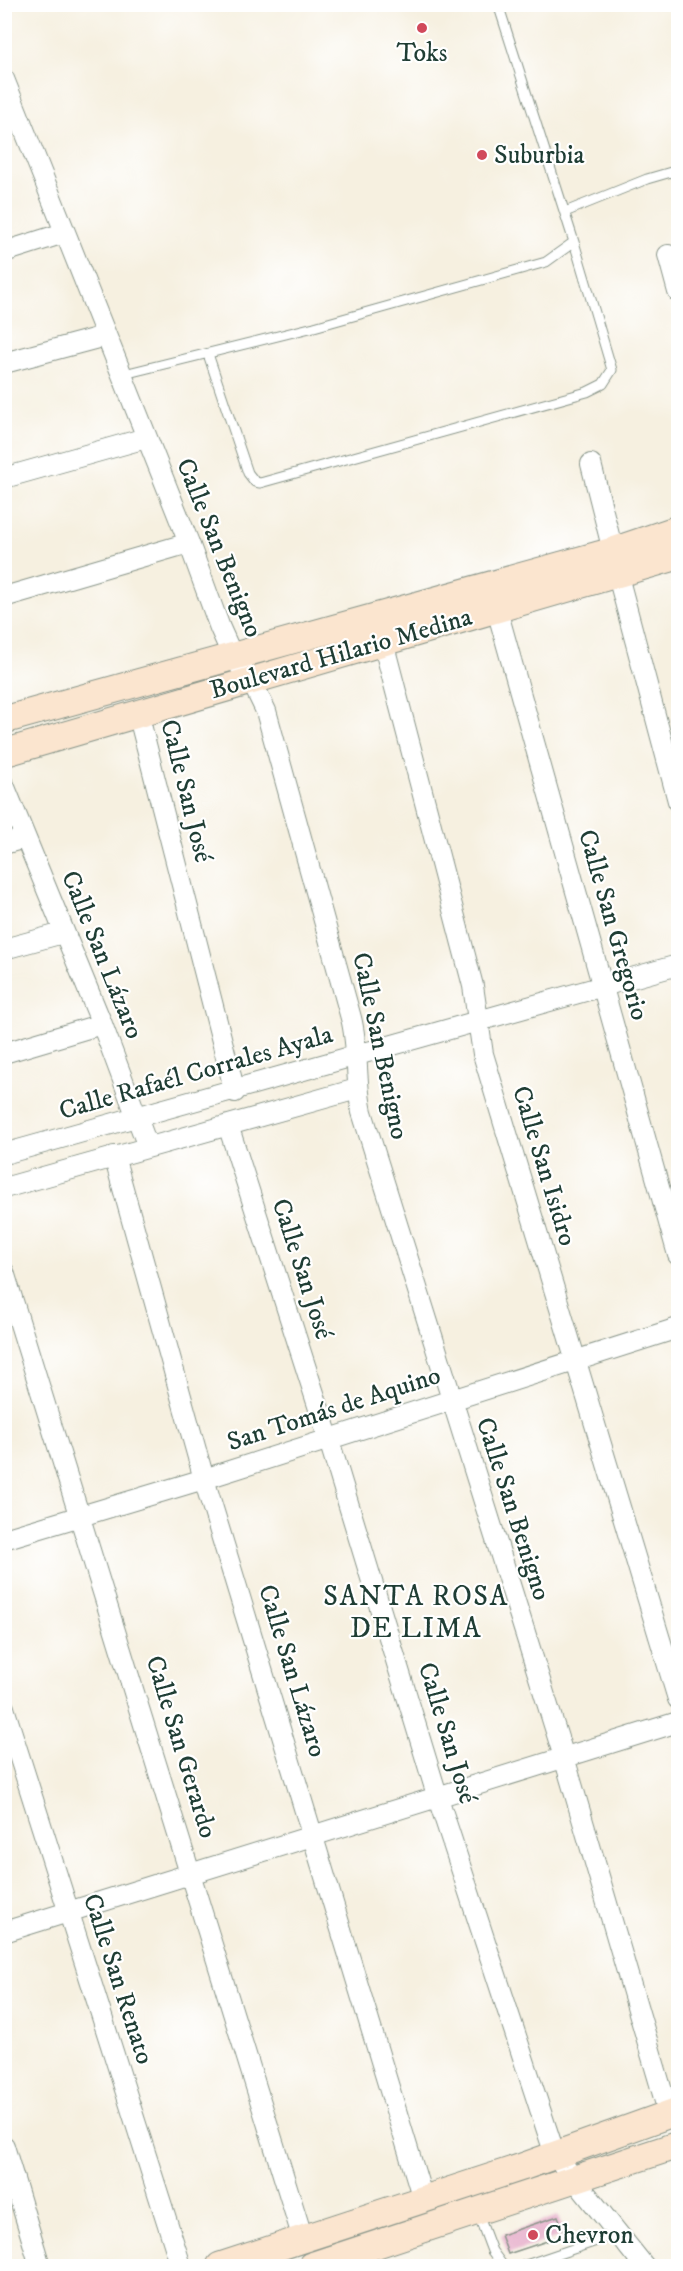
<svg xmlns="http://www.w3.org/2000/svg" width="683" height="2271" font-family="'IM FELL DW Pica',serif">
<style>
.building{fill:#e3a5c4}
.lines{fill:none;stroke-linecap:round;stroke-linejoin:round}
.lane-casing{stroke:#8a968a;stroke-width:11}
.street-casing{stroke:#8a968a;stroke-width:22}
.secondary-casing{stroke:#8a968a;stroke-width:29}
.lane{stroke:#fff;stroke-width:9}
.street{stroke:#fff;stroke-width:20}
.secondary{stroke:#fbe5cf;stroke-width:27}
.poi-dot{fill:#d1495b;stroke:#fff;stroke-width:2}
.labels{text-anchor:middle;dominant-baseline:central;stroke-width:4.5;stroke-linejoin:round;paint-order:stroke}
.poi-label{font-size:26px;fill:#1f3d34;stroke:#fff;text-anchor:start}
.street-label{font-size:26px;fill:#1f3d34;stroke:#fff}
.quarter-label{font-size:28px;letter-spacing:1.5px;fill:#1f3d34;stroke:#fff}
</style>
<rect width="100%" height="100%" fill="#fff"/>
<filter id="ink" filterUnits="userSpaceOnUse"><feTurbulence type="fractalNoise" baseFrequency=".0167" numOctaves="2"/><feDisplacementMap in="SourceGraphic" scale="12" xChannelSelector="R" yChannelSelector="G"/><feConvolveMatrix kernelMatrix="1 2 1 2 8 2 1 2 1" color-interpolation-filters="sRGB"/></filter>
<filter id="wash" filterUnits="userSpaceOnUse"><feTurbulence type="fractalNoise" baseFrequency=".008" numOctaves="4" result="noise"/><feDisplacementMap in="SourceGraphic" scale="24" xChannelSelector="R" yChannelSelector="G"/><feGaussianBlur stdDeviation="1.35" result="paint"/><feColorMatrix in="noise" values="0 0 0 0 0 0 0 0 0 0 0 0 0 0 0 0 0 1.4 0 .05"/><feComposite in="paint" operator="in"/></filter>
<g filter="url(#wash)">
<rect width="100%" height="100%" fill="#f6f0e0"/>
<g id="blocks">
<!-- building -->
<path class="building" d="M558,2216L565,2235L508,2254L501,2235Z"/>
</g>
</g>
<g filter="url(#ink)">
<use href="#blocks" fill-opacity="0" stroke="#8a968a" stroke-width="1.5"/>
<g class="lines">
<defs>
<path id="lane" d="M565,212L647,179L678,170
M208,354L248,473L255,482L260,483L587,392L603,384L612,370L574,242
M120,375L314,327L546,262L574,242L498,4
M478,2214L492,2251L503,2266
M523,2266L617,2234"/>
<path id="street" d="M4,79L189,543L220,628L233,657L251,680L266,711L351,1018C359,1049 355,1081 362,1112L564,1757L669,2115
M4,252L64,233
M668,255L678,292
M4,363L105,336
M591,464L613,551
M4,478L146,438
M618,576L678,801
M4,597L189,543
M497,610L678,1255
M383,642L473,986L483,1054L678,1699
M138,713L235,1092
M4,785L102,1024L148,1147
M4,844L25,838
M4,949L63,933
M4,1053L102,1024
M228,1125L328,1437L437,1795L555,2155L644,2266
M4,1154L678,965
M114,1156L204,1479L423,2199
M4,1188L357,1089
M4,1272L303,2239
M4,1539L204,1479L678,1328
M4,1708L181,2266
M4,1932L678,1722
M4,2146L40,2266"/>
<path id="secondary" d="M4,720L613,551L678,529
M4,753L678,556
M220,2266L522,2167L678,2111
M311,2266L678,2145"/>
</defs>
<!-- lane casing -->
<use href="#lane" class="lane-casing"/>
<!-- street casing -->
<use href="#street" class="street-casing"/>
<!-- secondary casing -->
<use href="#secondary" class="secondary-casing"/>
<!-- lane -->
<use href="#lane" class="lane"/>
<!-- street -->
<use href="#street" class="street"/>
<!-- secondary -->
<use href="#secondary" class="secondary"/>
</g>
</g>
<!-- markers -->
<g class="poi-dot">
<circle cx="422" cy="28" r="6"/>
<circle cx="482" cy="155" r="6"/>
<circle cx="533" cy="2235" r="6"/>
</g>
<g class="labels">
<!-- poi labels -->
<g class="poi-label">
<text x="422" y="53" text-anchor="middle">Toks</text>
<text x="494" y="155">Suburbia</text>
<text x="545" y="2235">Chevron</text>
</g>
<!-- street labels -->
<g class="street-label">
<text transform="translate(219 548) rotate(68)">Calle San Benigno</text>
<text transform="translate(341 654) rotate(-16)">Boulevard Hilario Medina</text>
<text transform="translate(186 791) rotate(76)">Calle San José</text>
<text transform="translate(613 925) rotate(74)">Calle San Gregorio</text>
<text transform="translate(102 955) rotate(68)">Calle San Lázaro</text>
<text transform="translate(380 1046) rotate(78)">Calle San Benigno</text>
<text transform="translate(196 1073) rotate(-16)">Calle Rafaél Corrales Ayala</text>
<text transform="translate(544 1166) rotate(73)">Calle San Isidro</text>
<text transform="translate(302 1269) rotate(72)">Calle San José</text>
<text transform="translate(334 1409) rotate(-18)">San Tomás de Aquino</text>
<text transform="translate(513 1509) rotate(72)">Calle San Benigno</text>
<text transform="translate(292 1671) rotate(73)">Calle San Lázaro</text>
<text transform="translate(447 1733) rotate(73)">Calle San José</text>
<text transform="translate(181 1747) rotate(73)">Calle San Gerardo</text>
<text transform="translate(118 1979) rotate(72)">Calle San Renato</text>
</g>
<!-- quarter labels -->
<g class="quarter-label">
<text x="416" y="1596">SANTA ROSA<tspan x="416" dy="32">DE LIMA</tspan></text>
</g>
</g>
<!-- margin -->
<rect width="683" height="2271" fill="none" stroke="#fff" stroke-width="24"/>
</svg>
